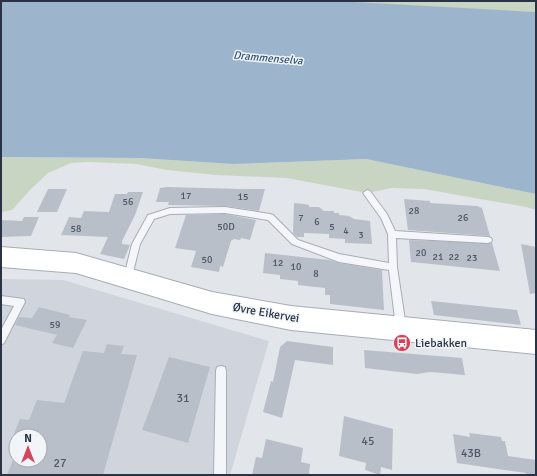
<svg xmlns="http://www.w3.org/2000/svg" width="537" height="476" font-family="Signika,sans-serif">
<style>
.built{fill:#d0d5dd;fill-rule:evenodd}
.green{fill:#c8d5c3}
.water{fill:#9cb4cc}
.building{fill:#b9bfc9}
.lines{fill:none;stroke-linecap:round;stroke-linejoin:round}
.lane-casing{stroke:#a7adb6;stroke-width:2}
.secondary-casing{stroke:#a7adb6;stroke-width:2}
.lane{fill:#f5f6f9;fill-rule:evenodd}
.secondary{fill:#fff;fill-rule:evenodd}
.labels{text-anchor:middle;dominant-baseline:central;stroke-width:3;stroke-linejoin:round;paint-order:stroke}
.number-label{font-size:10px;fill:#4d5665}
.far-water-label{font-size:11px;font-style:italic;fill:#315379;stroke:#f2f5f8}
.street-label{font-size:12px;fill:#293344;stroke:#f2f5f8}
.poi-label{font-size:12px;fill:#293344;stroke:#f2f5f8;text-anchor:start}
.near-number-label{font-size:12px;fill:#4d5665}
</style>
<rect width="100%" height="100%" fill="#e2e6eb"/>
<!-- built -->
<path class="built" d="M1,279L63,280L269,341L230,475H1ZM16,436H40V460H16Z"/>
<!-- green -->
<path class="green" d="M335,1H536V12L363,3Z
M1,157L140,158L233,164L366,159L536,194V210L526,207L424,189L392,188L367,193L287,178L216,175L167,170L136,164L89,162L71,163L48,173L32,188L12,210L1,212Z"/>
<!-- water -->
<path class="water" d="M1,1H335L536,12V194L366,159L233,164L140,158L1,157Z"/>
<!-- building -->
<path class="building" d="M167,187L242,189H265L259,211L225,206L168,205L169,202H156L160,188Z
M48,189H67L57,212H37Z
M128,192H143L135,215L122,241V244L130,245L124,259L100,254L108,237L61,235L69,217L81,218L84,211L109,212L115,194H127Z
M404,199L430,201V203L477,206L482,208L490,236L408,230Z
M294,203L304,204L309,205V207H319L324,211H334V213H339V215L349,216L354,219L370,221L372,244L345,243V239L329,238V234L304,233V237H297L293,233Z
M225,214L256,220L250,240L241,238L240,240L234,239L231,241L223,267L220,266L219,272L191,267L196,251L175,248L186,215Z
M24,217H39L31,236L1,237V220L22,221Z
M409,240L492,243L500,271L411,262Z
M521,244L536,247V293L530,294Z
M265,253L329,260L339,263L382,270L384,310L330,304V295H325V288L298,285V281L280,279V275L263,273Z
M431,301L517,310L521,325L434,315Z
M39,307L70,315L69,317L87,320L73,348L52,343L57,335L15,325L19,317L32,318Z
M287,341L333,347V365L295,360L282,418L263,412L271,381L273,382L280,347Z
M107,344L124,346L121,354L137,355L103,475H7L13,460H40V436H13L20,419L29,420L37,400L64,403L83,351L104,353Z
M364,350L462,358L465,375L430,372L417,374L365,368Z
M169,357L210,367L188,443L142,430Z
M344,416L393,429L392,470L381,467L380,475L365,470L366,463L339,456Z
M469,433L501,437L502,441H505L508,456L536,460V475H526V473L457,463L453,434L470,437Z
M266,439L303,448L301,462L310,464L309,475H252L256,457L262,458Z"/>
<g class="lines">
<defs>
<path id="lane" d="M367,190L370,191L387,214L395,231L488,237L491,238L492,240L491,242L488,243L396,238L397,267L406,327L404,330L401,332L398,330L396,327L389,270L339,262L292,244L268,220L225,213L170,214L154,219L140,244L131,280L128,281L125,280L124,277L132,244L148,215L170,208L225,207L270,214L273,215L298,240L339,254L389,263L388,234L381,218L363,193Z
M1,296L24,299L25,302L4,343L1,345V330L14,306L1,304Z
M221,366L225,367L226,371V475H214L216,371L217,367Z"/>
<path id="secondary" d="M1,247L76,253L212,292L291,306L536,330V354L291,330L212,314L76,273L1,267Z"/>
</defs>
<!-- lane casing -->
<use href="#lane" class="lane-casing"/>
<!-- secondary casing -->
<use href="#secondary" class="secondary-casing"/>
<!-- lane -->
<use href="#lane" class="lane"/>
<!-- secondary -->
<use href="#secondary" class="secondary"/>
</g>
<!-- icons -->
<defs>
<symbol id="bus-disc" viewBox="-11 -11 22 22"><circle r="9.5" fill="#d4435c" stroke="#f2f5f8"/><path d="M-5-6H5V4H4V6H2V4H-2V6H-4V4H-5ZM-3.5-4V0h7V-4ZM-3.5 1.2v1.5H-2V1.2ZM2 1.2v1.5H3.5V1.2Z" fill="#fff"/></symbol>
</defs>
<g fill-rule="evenodd">
<use href="#bus-disc" x="392" y="333" width="20" height="20"/>
</g>
<g class="labels">
<!-- number labels -->
<g class="number-label">
<text x="186" y="196">17</text>
<text x="243" y="197">15</text>
<text x="128" y="202">56</text>
<text x="414" y="211">28</text>
<text x="301" y="218">7</text>
<text x="463" y="218">26</text>
<text x="317" y="222">6</text>
<text x="226" y="227">50D</text>
<text x="332" y="227">5</text>
<text x="76" y="229">58</text>
<text x="346" y="231">4</text>
<text x="361" y="235">3</text>
<text x="421" y="253">20</text>
<text x="438" y="257">21</text>
<text x="454" y="257">22</text>
<text x="472" y="258">23</text>
<text x="207" y="260">50</text>
<text x="278" y="263">12</text>
<text x="296" y="267">10</text>
<text x="316" y="274">8</text>
<text x="55" y="325">59</text>
</g>
<!-- far-water labels -->
<g class="far-water-label">
<text transform="translate(268 58) rotate(5)">Drammenselva</text>
</g>
<!-- street labels -->
<g class="street-label">
<text transform="translate(266 313) rotate(10)">Øvre Eikervei</text>
</g>
<!-- poi labels -->
<g class="poi-label">
<text x="415" y="343">Liebakken</text>
</g>
<!-- near-number labels -->
<g class="near-number-label">
<text x="183" y="398">31</text>
<text x="368" y="441">45</text>
<text x="471" y="453">43B</text>
<text x="60" y="463">27</text>
</g>
</g>
<!-- border -->
<rect width="537" height="476" fill="none" stroke="#293344" stroke-width="4"/>
<!-- north arrow -->
<g transform="translate(28 448)"><circle r="19" fill="#f2f5f8" stroke="#a2a7b0"/>
<path d="M0-3L7 15L0 10L-7 15Z" fill="#d4435c"/>
<text y="-6" font-size="11" font-weight="bold" text-anchor="middle" fill="#293344">N</text>
</g>
</svg>
